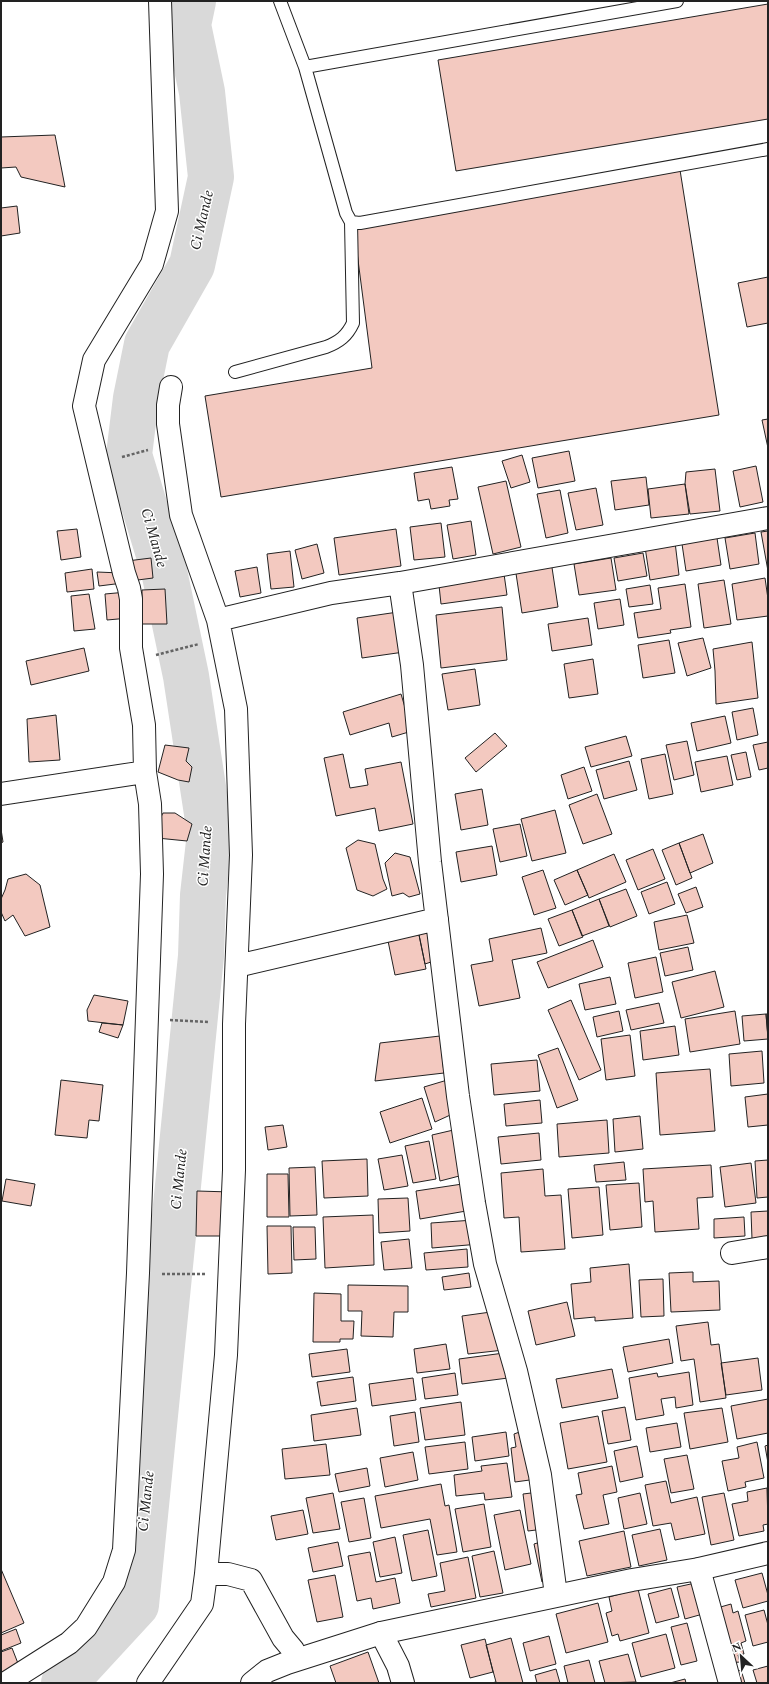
<svg xmlns="http://www.w3.org/2000/svg" width="769" height="1684" font-family="Spectral,serif">
<style>
.lines{fill:none;stroke-linecap:round;stroke-linejoin:round}
.river{stroke:#d9d9d9;stroke-width:46}
.building{fill:#f3c9c0;stroke:#222}
.service-casing{stroke:#222;stroke-width:14}
.minor-casing{stroke:#222;stroke-width:24}
.secondary-casing{stroke:#222;stroke-width:24}
.path{stroke:#646464;stroke-width:2.5;stroke-dasharray:3 2;stroke-linecap:butt}
.service{stroke:#fff;stroke-width:12}
.minor{stroke:#fff;stroke-width:22}
.secondary{stroke:#fff;stroke-width:22}
.labels{text-anchor:middle;dominant-baseline:central;stroke-width:3;stroke-linejoin:round;paint-order:stroke}
.water-label{font-size:15px;font-style:italic;fill:#222;stroke:#fff}
</style>
<rect width="100%" height="100%" fill="#fff"/>
<g class="lines">
<!-- river -->
<path class="river" d="M64,1683L136,1605L201,956L203,895L210,833L186,676L164,571L129,455L136,398L147,344L192,265L211,177L202,92L188,25L193,1"/>
</g>
<!-- building -->
<path class="building" d="M768,4V119L456,171L438,60Z
M55,135L65,187L21,177L16,167L1,168V137Z
M680,170L719,415L221,497L205,396L372,368L354,229Z
M17,206L20,233L1,236V208Z
M768,277V323L747,327L738,283Z
M768,419V448L762,420Z
M569,451L575,481L538,488L532,458Z
M522,455L530,482L511,488L502,461Z
M756,466L763,502L740,507L733,471Z
M452,467L458,499L449,500L450,506L431,509L429,499L418,501L414,473Z
M715,469L720,511L690,514L685,484L686,472Z
M646,477L649,505L615,510L611,481Z
M506,481L521,547L493,554L478,487Z
M685,484L689,514L651,518L648,489Z
M596,488L603,525L576,530L568,493Z
M560,490L568,533L546,538L537,494Z
M471,521L476,555L453,559L447,525Z
M441,523L445,557L414,560L410,527Z
M77,529L81,557L61,560L57,531Z
M396,529L401,566L339,575L334,538Z
M768,531V571L761,532Z
M755,533L759,564L730,569L725,538Z
M717,538L721,565L686,571L682,544Z
M675,542L679,575L650,580L645,547Z
M317,544L324,573L302,579L295,550Z
M290,551L294,587L271,589L267,554Z
M643,553L647,576L618,581L614,558Z
M151,558L153,578L130,581L127,561Z
M611,558L616,590L579,595L574,564Z
M551,561L558,607L522,613L515,567Z
M257,567L261,593L240,597L235,571Z
M503,567L507,595L441,604L438,576Z
M92,569L94,589L67,592L65,573Z
M97,572L121,573L123,583L99,586Z
M765,578L768,599V616L737,620L732,584Z
M724,580L731,624L704,628L698,584Z
M685,584L691,627L670,630L671,633L638,638L634,613L661,609L658,588Z
M650,585L653,604L629,607L626,589Z
M165,589L167,624H142V590Z
M127,592L129,618L107,620L105,594Z
M89,594L95,629L74,631L71,596Z
M620,599L624,625L598,629L594,603Z
M502,607L507,660L441,668L436,615Z
M398,612L404,652L362,658L357,618Z
M588,618L592,645L552,651L548,624Z
M703,638L711,668L687,676L678,643Z
M669,640L675,673L643,678L638,645Z
M752,642L758,698L716,704L715,671L713,649Z
M84,648L89,671L31,685L26,661Z
M593,659L598,694L569,698L564,664Z
M475,669L480,705L448,710L442,674Z
M401,694L412,731L392,737L389,723L350,735L343,712Z
M753,708L758,735L737,740L732,712Z
M56,715L60,760L29,762L27,719Z
M725,716L731,743L697,751L691,723Z
M495,733L507,746L476,772L465,758Z
M626,736L632,756L591,767L585,747Z
M687,741L694,775L674,780L666,745Z
M768,742V768L759,770L753,745Z
M165,745L189,748L186,761L192,767L189,782L178,780L158,772Z
M746,752L751,777L737,780L731,755Z
M343,754L350,788L368,785L365,769L401,762L413,824L379,831L375,808L336,816L324,758Z
M665,754L673,794L649,799L641,759Z
M727,756L733,785L701,792L695,762Z
M629,761L637,790L604,799L596,770Z
M584,767L592,791L568,799L561,775Z
M482,789L488,825L461,830L455,794Z
M597,794L612,834L583,844L569,805Z
M555,810L566,853L532,861L521,819Z
M163,813H175L192,824L187,841L157,838L158,823Z
M520,824L527,856L500,862L493,829Z
M1,829L3,842L1,843Z
M703,834L713,863L690,873L679,843Z
M358,840L375,844L383,879L387,889L373,896L357,890L346,848Z
M679,843L692,878L676,885L662,850Z
M492,846L497,875L461,882L456,852Z
M653,849L665,879L638,890L626,860Z
M395,853L410,857L420,894L409,897L403,893L392,896L385,863Z
M614,854L626,882L589,898L577,870Z
M543,870L556,908L534,915L522,877Z
M577,870L588,895L565,905L554,880Z
M26,874L40,885L50,927L25,936L13,915L5,921L1,912V899L5,890L8,879Z
M667,882L675,904L649,914L641,892Z
M696,887L703,907L686,913L678,894Z
M626,889L637,916L610,927L599,899Z
M599,899L609,926L582,936L572,910Z
M572,910L583,937L559,946L548,919Z
M687,915L694,943L659,950L654,922Z
M434,927L440,959L425,964L418,930Z
M541,928L547,953L512,960L520,998L479,1006L471,965L493,961L489,939Z
M418,930L426,969L395,975L387,936Z
M593,940L603,967L548,988L537,962Z
M688,947L693,970L665,976L660,953Z
M656,957L663,992L635,998L628,963Z
M715,971L724,1007L681,1018L672,982Z
M610,977L616,1004L585,1010L579,984Z
M94,995L128,1001L123,1025L88,1021L87,1010Z
M571,1000L601,1070L579,1080L548,1010Z
M659,1003L664,1023L631,1030L626,1010Z
M619,1011L623,1031L597,1037L593,1017Z
M735,1011L740,1044L690,1052L685,1019Z
M766,1014H768V1037Z
M766,1014L768,1039L744,1041L742,1016Z
M102,1023L123,1025L118,1038L99,1032Z
M675,1026L679,1055L643,1060L640,1031Z
M630,1035L635,1076L606,1080L601,1039Z
M440,1036L444,1073L375,1081L380,1043Z
M558,1048L578,1100L557,1108L538,1055Z
M762,1051L764,1083L731,1086L729,1054Z
M537,1060L540,1091L494,1095L491,1064Z
M710,1069L715,1131L660,1135L656,1073Z
M454,1078L459,1111L435,1122L424,1087Z
M61,1080L103,1085L99,1121L89,1120L87,1138L55,1135Z
M768,1094V1125L748,1127L745,1097Z
M422,1098L432,1129L390,1143L380,1112Z
M540,1100L542,1123L506,1126L504,1104Z
M640,1116L643,1149L615,1152L613,1119Z
M607,1120L609,1153L559,1157L557,1124Z
M283,1125L287,1147L268,1150L265,1127Z
M462,1128L467,1174L440,1181L432,1135Z
M539,1133L541,1160L501,1164L498,1137Z
M429,1141L436,1179L413,1183L405,1146Z
M402,1155L408,1186L384,1190L378,1159Z
M367,1159L368,1196L324,1198L322,1161Z
M768,1160V1197L757,1198L755,1161Z
M624,1162L626,1180L596,1182L594,1165Z
M751,1163L756,1203L725,1207L720,1167Z
M711,1165L713,1197L697,1198L699,1229L655,1232L653,1201L645,1202L643,1169Z
M315,1167L317,1215L290,1216L289,1168Z
M543,1169L545,1196L561,1195L565,1249L521,1252L519,1217L504,1218L501,1173Z
M267,1174H288L289,1217H267Z
M6,1179L35,1184L31,1206L2,1201Z
M469,1183L472,1210L420,1219L416,1191Z
M639,1183L642,1227L610,1230L606,1185Z
M599,1187L603,1235L572,1238L568,1189Z
M197,1191L231,1192L230,1236H196Z
M408,1198L410,1231L379,1233L378,1199Z
M768,1211V1238L752,1239L751,1212Z
M373,1215L374,1265L325,1268L323,1217Z
M744,1217L745,1236L714,1238V1219Z
M474,1220L480,1244L432,1248L431,1223Z
M267,1226H291L292,1273L268,1274Z
M293,1227H315L316,1259L294,1260Z
M409,1239L412,1268L384,1270L381,1242Z
M467,1249L468,1267L426,1270L424,1253Z
M629,1264L633,1318L595,1321V1317L574,1319L571,1284L591,1282L590,1268Z
M693,1272V1282L719,1281L720,1310L671,1312L669,1273Z
M469,1273L471,1287L444,1290L442,1277Z
M663,1279L664,1316L641,1317L639,1280Z
M348,1285L408,1286V1312H394L393,1337L361,1336L362,1311H348Z
M314,1293L341,1294V1321H354L353,1339H340V1342H313Z
M567,1302L575,1336L536,1345L528,1311Z
M498,1311L504,1350L468,1354L462,1316Z
M708,1322L711,1345L719,1344L726,1398L700,1402L694,1359L681,1361L676,1326Z
M669,1339L673,1363L628,1372L623,1347Z
M446,1344L450,1369L417,1373L414,1349Z
M347,1349L350,1372L312,1377L309,1354Z
M504,1353L508,1378L462,1384L459,1359Z
M758,1358L762,1390L726,1395L721,1363Z
M612,1369L618,1398L562,1408L556,1379Z
M689,1372L693,1405L676,1408L675,1397L661,1399L664,1415L636,1420L629,1378L657,1373L658,1377Z
M455,1373L458,1395L425,1399L422,1378Z
M353,1377L356,1401L321,1406L317,1382Z
M413,1378L416,1400L372,1406L369,1384Z
M768,1399V1433L737,1439L731,1406Z
M461,1402L465,1435L425,1440L420,1408Z
M625,1407L631,1440L608,1444L602,1411Z
M357,1408L361,1435L314,1441L311,1415Z
M722,1408L728,1442L690,1449L684,1413Z
M415,1412L419,1442L394,1446L390,1416Z
M598,1416L607,1462L568,1469L560,1423Z
M677,1423L681,1447L650,1452L646,1428Z
M528,1429L537,1479L515,1482L511,1448L516,1447L514,1434Z
M506,1432L509,1456L475,1461L472,1437Z
M465,1442L468,1469L429,1474L425,1447Z
M757,1442L764,1478L745,1482L746,1487L728,1491L722,1461L739,1458L737,1447Z
M326,1444L330,1475L285,1479L282,1449Z
M768,1445V1463L765,1446Z
M637,1446L643,1477L620,1482L614,1451Z
M413,1452L418,1480L385,1487L380,1458Z
M687,1455L694,1489L671,1493L664,1459Z
M507,1463L512,1497L485,1500L484,1493L456,1496L454,1475L482,1471L481,1466Z
M612,1466L617,1492L603,1495L609,1524L584,1529L576,1495L582,1494L578,1473Z
M367,1468L370,1486L339,1492L335,1474Z
M666,1481L671,1503L697,1497L705,1534L675,1540L671,1523L653,1526L645,1485Z
M441,1484L445,1506L449,1505L457,1552L437,1555L430,1519L381,1528L375,1496Z
M767,1488L768,1524L763,1525L764,1531L739,1536L732,1504L748,1501L747,1492Z
M539,1492L544,1529L528,1531L523,1494Z
M333,1493L340,1529L313,1533L306,1498Z
M640,1493L647,1524L624,1529L618,1498Z
M724,1493L734,1540L711,1545L702,1497Z
M364,1498L371,1538L349,1542L341,1502Z
M484,1504L491,1547L463,1552L455,1509Z
M303,1510L308,1534L276,1540L271,1516Z
M520,1510L531,1564L505,1570L494,1515Z
M660,1529L667,1560L639,1566L632,1535Z
M428,1530L437,1576L412,1581L403,1535Z
M624,1531L631,1567L587,1576L579,1541Z
M395,1537L402,1573L380,1577L373,1542Z
M547,1540L552,1578L542,1582L534,1544Z
M338,1542L343,1566L313,1572L308,1548Z
M494,1551L503,1593L480,1597L472,1556Z
M370,1552L376,1582L395,1578L400,1603L373,1609L371,1598L357,1601L348,1556Z
M468,1557L476,1598L431,1607L428,1594L445,1591L440,1563Z
M1,1569L24,1623L1,1633Z
M762,1573L768,1595V1601L743,1608L735,1580Z
M335,1575L343,1617L317,1622L308,1580Z
M700,1582L710,1612L685,1619L677,1587Z
M671,1588L679,1617L656,1623L648,1594Z
M638,1589L649,1633L620,1641L618,1634L612,1636L606,1613L612,1611L609,1597Z
M598,1603L608,1642L566,1653L556,1614Z
M731,1604L733,1613L738,1611L746,1641L741,1643L744,1654L738,1655L740,1662L728,1663L717,1608Z
M764,1610L768,1625V1642L753,1646L745,1615Z
M687,1623L697,1661L681,1665L671,1627Z
M16,1629L21,1643L1,1651V1635Z
M666,1634L675,1668L641,1677L632,1643Z
M549,1636L556,1664L530,1671L523,1643Z
M511,1638L523,1683H491L496,1682L486,1645Z
M485,1639L493,1672L470,1678L461,1645Z
M12,1648L19,1666L1,1673V1652Z
M368,1652L379,1683H336L330,1666Z
M628,1654L636,1682L605,1683L599,1661Z
M589,1660L595,1683H568L564,1666Z
M768,1666V1683H757L753,1670Z
M556,1669L560,1683H537L535,1675Z
M741,1670L745,1683H732L729,1674Z
M685,1679L686,1683H670Z"/>
<g class="lines">
<defs>
<path id="service" d="M305,67L677,1
M351,222L360,223L768,149
M235,372L326,347C339,342 347,336 353,323L351,222L346,213L305,67L280,1"/>
<path id="minor" d="M400,583L412,665L430,862L458,1096L474,1203L485,1264L516,1371L540,1475L556,1595
M218,620L331,593L400,583L768,518
M1,794L145,772
M237,966L437,919
M732,1253L768,1247
M699,1569L730,1683
M206,1574H228L251,1580L283,1638L293,1650L297,1659
M381,1633L398,1666L403,1683
M6,1683L69,1643L86,1627L114,1582L124,1550L138,1273L152,874L150,804L145,772L144,725L131,648V599L129,588L124,573L84,406L94,360L152,264L167,211L160,1
M148,1683L202,1604L206,1574L226,1355L234,1170V1024L241,855L236,709L218,620L181,515L168,424V405L171,387"/>
<path id="secondary" d="M252,1683L267,1671L287,1663L381,1633L632,1580L699,1569L768,1553"/>
</defs>
<!-- service casing -->
<use href="#service" class="service-casing"/>
<!-- minor casing -->
<use href="#minor" class="minor-casing"/>
<!-- secondary casing -->
<use href="#secondary" class="secondary-casing"/>
<!-- path -->
<path class="path" d="M122,457L148,450
M156,655L199,644
M170,1020L209,1022
M162,1274H205"/>
<!-- service -->
<use href="#service" class="service"/>
<!-- minor -->
<use href="#minor" class="minor"/>
<!-- secondary -->
<use href="#secondary" class="secondary"/>
</g>
<g class="labels">
<!-- water labels -->
<g class="water-label">
<text transform="translate(202 220) rotate(-77)">Ci Mande</text>
<text transform="translate(154 538) rotate(74)">Ci Mande</text>
<text transform="translate(205 856) rotate(-86)">Ci Mande</text>
<text transform="translate(179 1179) rotate(-84)">Ci Mande</text>
<text transform="translate(146 1501) rotate(-84)">Ci Mande</text>
</g>
</g>
<!-- border -->
<rect width="769" height="1684" fill="none" stroke="#222222" stroke-width="4"/>
<!-- north arrow -->
<g transform="translate(741 1656) rotate(334)" stroke="#ffffff" stroke-width="3" paint-order="stroke">
<path d="M0-3L7 15L0 10L-7 15Z" fill="#222222"/>
<text y="-6" font-size="11" font-weight="bold" text-anchor="middle" fill="#222222">N</text>
</g>
</svg>
